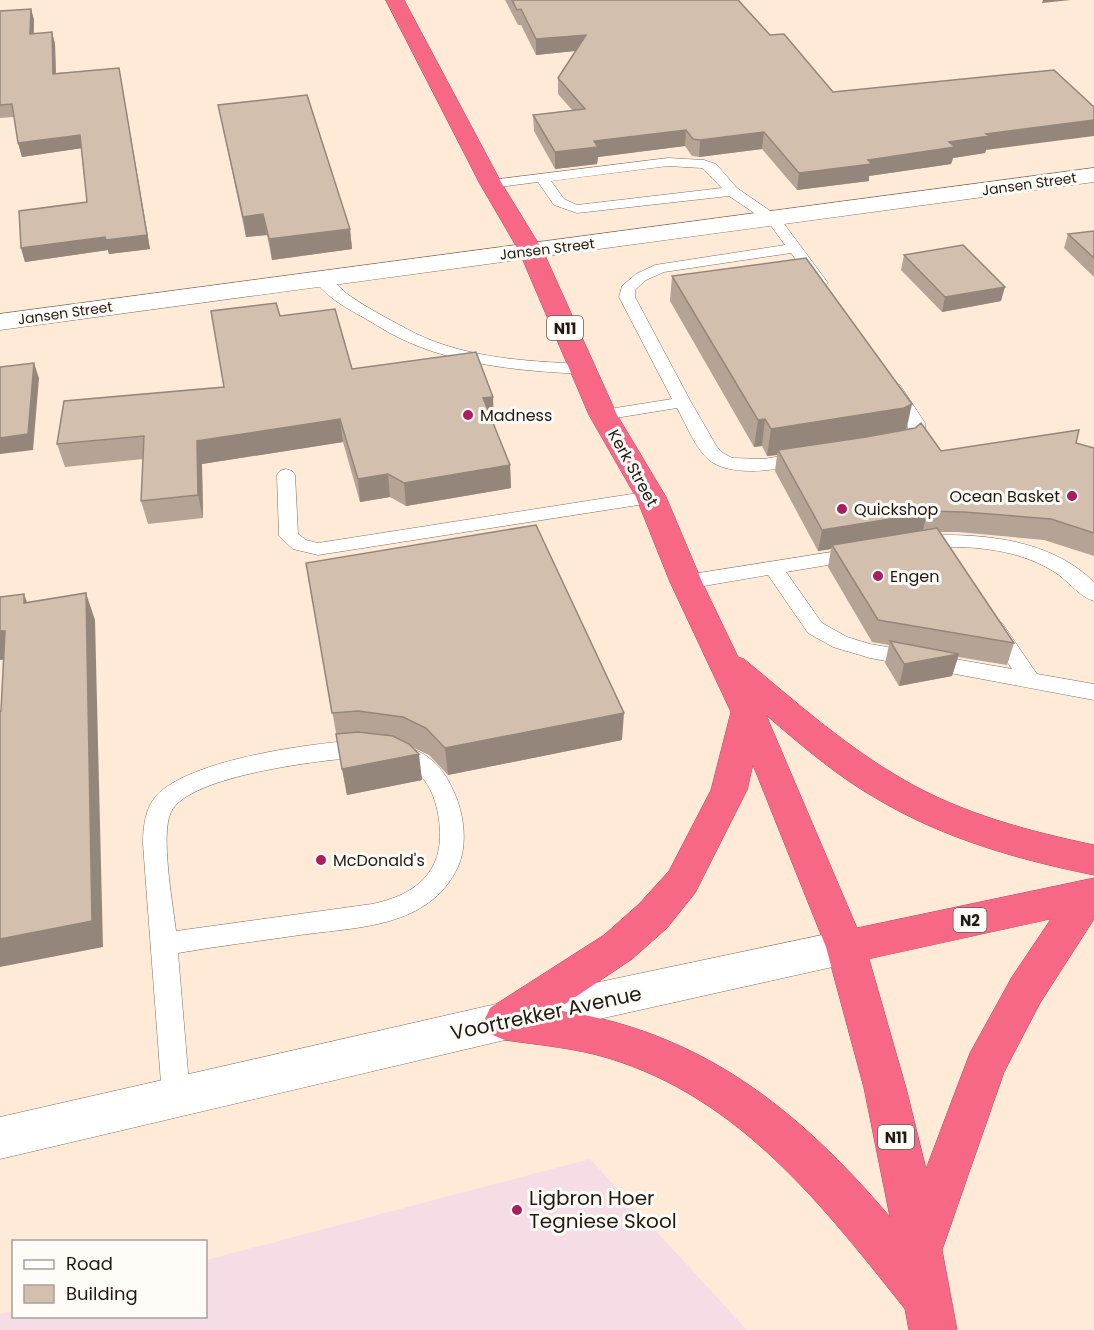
<svg xmlns="http://www.w3.org/2000/svg" width="1094" height="1330" font-family="Poppins,sans-serif">
<style>
.education{fill:#f6dde5}
.lines{fill:none;stroke-linecap:round;stroke-linejoin:round}
.lane-casing{stroke:#827060;stroke-width:1}
.street-casing{stroke:#827060;stroke-width:1}
.highway-casing{stroke:#ac4d5e;stroke-width:1}
.lane{fill:#fff;fill-rule:evenodd}
.street{fill:#fff;fill-rule:evenodd}
.highway{fill:#f76886;fill-rule:evenodd}
.wall{fill:#b5a496}
.shaded-wall{fill:#94867a}
.building{fill:#d3bfae;stroke:#94867a;stroke-width:1.5}
.poi-dot{fill:#a91e61;stroke:#fffbf7;stroke-width:2}
.labels{text-anchor:middle;dominant-baseline:central;stroke-width:6;stroke-linejoin:round;paint-order:stroke}
.far-street-label{font-size:14px;fill:#211a13;stroke:#fffbf7}
.shield{fill:#fffbf7;stroke:#645e57;stroke-width:1.5}
.shield-label{font-size:15px;font-weight:bold;fill:#211a13}
.poi-label{font-size:16px;fill:#211a13;stroke:#fffbf7;text-anchor:start}
.street-label{font-size:16px;fill:#211a13;stroke:#fffbf7}
.near-street-label{font-size:20px;fill:#211a13;stroke:#fffbf7}
.near-poi-label{font-size:20px;fill:#211a13;stroke:#fffbf7;text-anchor:start}
</style>
<rect width="100%" height="100%" fill="#ffead8"/>
<!-- education -->
<path class="education" d="M590,1159L747,1330H0V1314L13,1311L14,1316H206V1260Z"/>
<g class="lines">
<defs>
<path id="lane" d="M668,158L704,160L716,164L737,188L779,217L828,283L820,288L815,286L791,253L664,272L646,280L635,290V297L691,402L717,447L723,453L732,458L764,459L804,452L810,454L813,458L810,462C784,469 733,479 709,460C695,448 686,424 677,408L603,420L597,419L594,415L597,411L603,410L672,399L619,297L622,286L636,274L655,265L785,245L769,223L729,196L577,213L554,205L538,182L491,188L484,184L491,180ZM668,166L702,168L722,188L577,205L564,199L551,181Z
M321,274C332,277 341,290 350,296C367,308 387,318 405,328C459,358 523,361 583,364L591,369L583,374C523,371 463,366 408,342C394,336 381,328 368,320C348,309 327,298 313,279Z
M894,384L900,385L925,423L926,434C919,443 905,450 894,447L891,443L908,432L907,423L886,389L888,385Z
M286,469L292,471L295,475L298,534L306,540L318,543L651,491L658,493L660,497L658,501L651,503L318,555L293,549L279,536L277,475L280,471Z
M945,535C998,535 1055,544 1094,582V601C1079,597 1067,579 1053,571C1014,547 961,544 917,549L910,547L907,543L910,539Z
M857,548L864,549L867,554L864,559L786,572L822,623L847,637L870,644L1012,669L985,628L988,623L995,621L1002,623L1037,674L1094,684V700L870,658L833,647L808,633L768,575L686,589L679,587L676,582L679,577L686,575Z
M362,740C405,743 435,748 454,792C464,814 468,844 458,867C429,928 358,927 300,935C259,941 219,946 178,953L190,1096L186,1105L176,1109L166,1105L162,1096L143,844C143,827 145,809 156,796C190,759 312,743 362,740ZM362,757C377,758 394,757 407,765C424,774 433,791 437,809C449,863 425,893 372,904L176,931C173,905 160,834 171,812C189,775 323,760 362,757Z"/>
<path id="street" d="M1094,168V182L0,330V314Z
M846,930L860,935L866,947L860,959L846,964L505,1040L0,1159V1117L505,1002Z"/>
<path id="highway" d="M386,0H404L502,184L543,251L617,415L666,497L702,582L738,657L744,659C795,701 846,747 904,780C963,814 1028,831 1094,845V875C1020,860 945,839 879,800C838,777 802,746 766,715L857,928L1094,878V919L1040,1003L1004,1072L942,1250L957,1330H909L905,1309C823,1206 740,1098 608,1058C575,1048 539,1045 505,1040L490,1034L484,1021L490,1008L604,935L639,904L669,871L711,790L731,712L670,582L636,497L589,415L519,251L480,184ZM753,765L826,947L864,1088L890,1217C798,1109 701,1031 556,1010L632,959L667,928L695,893L747,790ZM1051,919L1012,977L970,1053L926,1169L906,1088L869,959Z"/>
</defs>
<!-- lane casing -->
<use href="#lane" class="lane-casing"/>
<!-- street casing -->
<use href="#street" class="street-casing"/>
<!-- highway casing -->
<use href="#highway" class="highway-casing"/>
<!-- lane -->
<use href="#lane" class="lane"/>
<!-- street -->
<use href="#street" class="street"/>
<!-- highway -->
<use href="#highway" class="highway"/>
</g>
<!-- wall -->
<path class="wall" d="M505,0H738L770,35L833,92L986,150L985,153L953,158L951,164L869,176V181L797,190L762,149L699,157L692,156L685,146L598,157L597,164L555,169L534,131L533,115L572,110L558,94V78L575,51L536,55L521,25H518Z
M31,9L34,20V34L52,32L55,44L56,73L119,68L150,249L109,254L108,250L25,262L21,248L87,202L81,148L22,157L18,143L14,117L0,118V11Z
M218,105L350,229L352,249L272,260L267,235L246,237Z
M1094,231V277L1064,248L1068,234Z
M904,255L1001,301L942,312L901,270Z
M672,276L906,429L941,451L1076,443L1094,448V556L1044,540L958,532H940L1014,643L1007,665L958,657L952,676L899,686L885,663L889,645L872,642L828,567L831,549L818,551L775,471L777,455L767,456L762,446L754,447L670,301Z
M280,316L352,369L494,419L492,420L510,465L511,488L406,506L390,497L360,502L343,442L202,464L203,518L148,524L141,501L143,459L65,467L57,444L224,387Z
M306,563L622,740L448,775L429,755L412,747L422,780L347,795Z"/>
<!-- shaded-wall -->
<path class="shaded-wall" d="M1043,0H1071L1042,3Z
M31,9L34,20L33,46L30,34Z
M52,32L55,44L56,86L53,74Z
M586,35L585,50L536,55V39Z
M119,68L150,249L109,254L108,250L25,262L21,248L105,237Z
M1094,120V136L986,150L985,153L953,158L951,164L869,176V181L797,190L799,173L868,160L986,134Z
M686,130L685,146L598,157L597,164L555,169V152L594,141Z
M764,132L762,149L699,157L700,140Z
M80,135L83,148L22,157L18,143Z
M263,214L267,235L246,237L243,217Z
M350,229L352,249L272,260L269,239Z
M1005,287L1001,301L942,312L945,297Z
M34,363L39,378L33,450L0,454V438Z
M493,397L494,419L484,421L483,398Z
M912,404L906,431L778,450L777,455L767,456L771,429Z
M340,419L343,442L202,464L203,518L198,495L197,441Z
M765,419L762,446L754,447L758,420Z
M510,465L511,488L406,506L404,483Z
M388,474L390,497L360,502L358,479Z
M927,513L922,534L832,545L831,549L818,551L822,530Z
M86,593L95,620L103,947L0,967V939Z
M24,594L34,621L24,603Z
M0,631H5L16,658L0,660Z
M959,654L952,676L899,686L904,664Z
M624,713L622,740L448,775L445,748Z
M419,754L422,780L347,795L342,769Z"/>
<!-- building -->
<path class="building" d="M512,0H738L770,35L784,34L833,92L1054,70L1094,107V120L986,134L989,136L949,142L955,147L868,160L872,164L799,173L764,132L700,140L693,139L686,130L594,141L598,147L555,152L533,115L585,109L558,78L586,35L536,39L521,9L517,10Z
M31,9L30,34L52,32L53,74L119,68L147,235L106,240L105,237L21,248L19,211L87,202L80,135L18,143L12,104L0,105V11Z
M307,95L350,229L269,239L263,214L243,217L218,105Z
M1094,231V258L1068,234Z
M963,245L1005,287L945,297L904,255Z
M806,258L912,404L904,408L771,429L765,419L758,420L672,276Z
M276,303L280,316L335,309L352,369L476,352L493,397L483,398L510,465L404,483L388,474L358,479L340,419L197,441L198,495L141,501L144,436L57,444L64,401L224,387L211,311Z
M34,363L28,434L0,438V367Z
M921,423L941,451L1079,430L1076,443L1094,448V533L1051,519L964,512L926,511L927,513L822,530L778,450L866,437L915,428Z
M536,525L624,713L445,748L426,728L403,717L358,711L332,713L306,563Z
M937,528L1014,643L878,620L832,545Z
M86,593L92,921L0,939V711H1L5,631H0V597L24,594V603Z
M890,641L959,654L904,664Z
M358,732L393,736L409,744L419,754L342,769L336,734Z"/>
<!-- markers -->
<g class="poi-dot">
<circle cx="468" cy="415" r="6"/>
<circle cx="1072" cy="496" r="6"/>
<circle cx="842" cy="509" r="6"/>
<circle cx="878" cy="576" r="6"/>
<circle cx="321" cy="860" r="6"/>
<circle cx="517" cy="1210" r="6"/>
</g>
<g class="labels">
<!-- far-street labels -->
<g class="far-street-label">
<text transform="translate(1029 184) rotate(-8)">Jansen Street</text>
<text transform="translate(547 249) rotate(-7)">Jansen Street</text>
<text transform="translate(65 313) rotate(-8)">Jansen Street</text>
</g>
<!-- shield labels -->
<g class="shield">
<rect x="547" y="316" width="36" height="24" rx="4.5"/>
<rect x="953.5" y="908" width="33" height="24" rx="4.5"/>
<rect x="878" y="1125" width="36" height="24" rx="4.5"/>
</g>
<g class="shield-label">
<text x="565" y="328">N11</text>
<text x="970" y="920">N2</text>
<text x="896" y="1137">N11</text>
</g>
<!-- poi labels -->
<g class="poi-label">
<text x="480" y="415">Madness</text>
<text x="1060" y="496" text-anchor="end">Ocean Basket</text>
<text x="854" y="509">Quickshop</text>
<text x="890" y="576">Engen</text>
<text x="333" y="860">McDonald's</text>
</g>
<!-- street labels -->
<g class="street-label">
<text transform="translate(633 468) rotate(61)">Kerk Street</text>
</g>
<!-- near-street labels -->
<g class="near-street-label">
<text transform="translate(546 1013) rotate(-12)">Voortrekker Avenue</text>
</g>
<!-- near-poi labels -->
<g class="near-poi-label">
<text x="529" y="1198">Ligbron Hoer<tspan x="529" dy="23">Tegniese Skool</tspan></text>
</g>
</g>
<!-- legend -->
<rect x="12" y="1240" width="195" height="78" fill="#fffbf7" stroke="#a6a19c" stroke-width="1.5"/>
<rect x="24" y="1260" width="30" height="9" fill="#ffffff" stroke="#a6a19c" stroke-width="1.5"/>
<text x="66" y="1270" font-size="18" fill="#211a13">Road</text>
<rect x="24" y="1285" width="30" height="18" fill="#d3bfae" stroke="#a6a19c" stroke-width="1.5"/>
<text x="66" y="1300" font-size="18" fill="#211a13">Building</text>
</svg>
